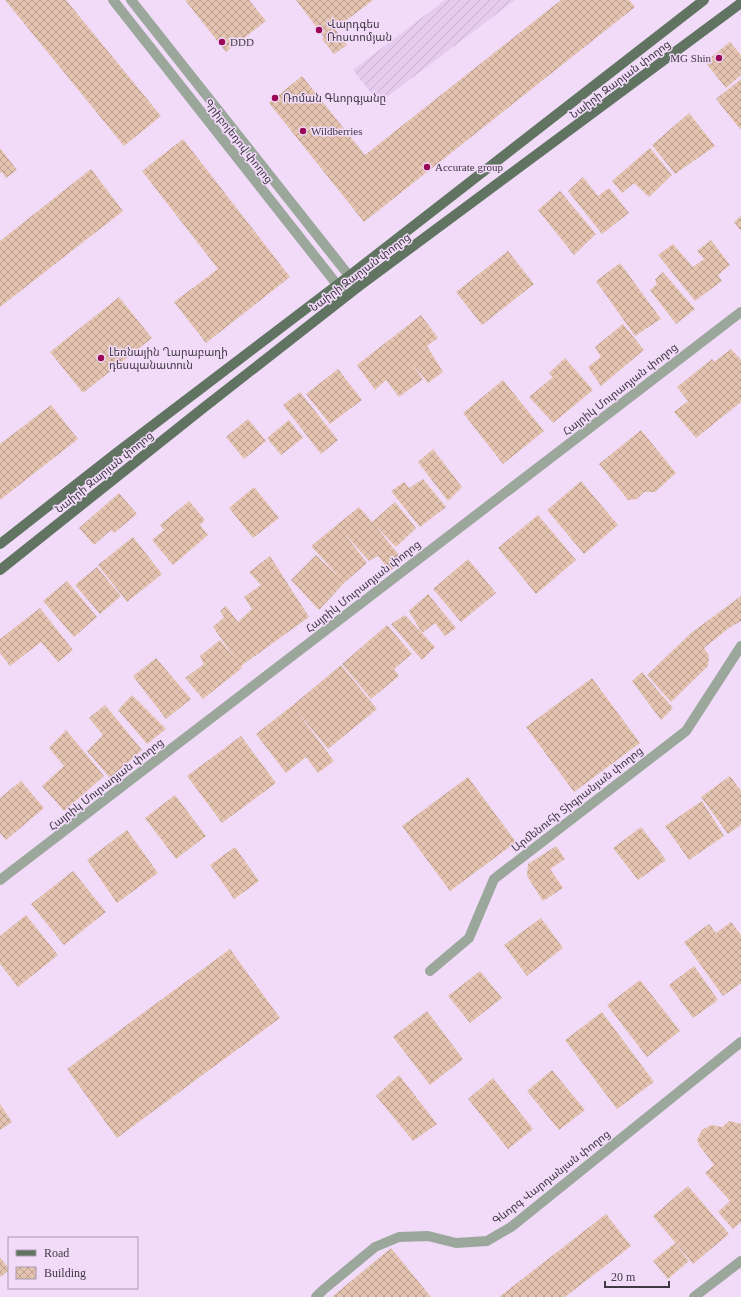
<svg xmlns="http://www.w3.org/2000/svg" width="741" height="1297" font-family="'Times New Roman','Noto Sans Armenian',serif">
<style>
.industrial{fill:url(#industrial-furrows)}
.building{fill:url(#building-cross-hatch)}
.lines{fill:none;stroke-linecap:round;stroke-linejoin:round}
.minor{stroke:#9ca79c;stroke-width:10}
.major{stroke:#607461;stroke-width:10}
.poi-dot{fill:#9a0758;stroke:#f1dbf9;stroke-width:1.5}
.labels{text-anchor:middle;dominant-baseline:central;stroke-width:3;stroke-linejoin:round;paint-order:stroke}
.poi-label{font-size:11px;fill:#403843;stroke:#f1dbf9;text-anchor:start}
.street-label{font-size:11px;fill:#403843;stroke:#f1dbf9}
</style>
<defs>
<pattern id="industrial-furrows" width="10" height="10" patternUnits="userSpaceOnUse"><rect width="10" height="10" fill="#e5ccee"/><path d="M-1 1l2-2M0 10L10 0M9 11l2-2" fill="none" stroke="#c6b0cd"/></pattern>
<pattern id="building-cross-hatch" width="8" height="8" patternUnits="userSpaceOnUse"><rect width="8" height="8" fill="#e4c3b0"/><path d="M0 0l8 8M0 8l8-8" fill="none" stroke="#ba9f91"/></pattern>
</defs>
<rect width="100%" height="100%" fill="#f1dbf9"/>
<!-- industrial -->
<path class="industrial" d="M445,0H515L379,103L353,70Z"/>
<!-- building -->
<path class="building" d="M5,0H66L161,116L124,146Z
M185,0H249L266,21L226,52Z
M296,0H373L335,29L347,45L334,54L322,39L324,37Z
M561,0H629L635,7L364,222L269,103L302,76L365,155Z
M730,42L741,55V75L726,88L705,62Z
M741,79V129H740L716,99Z
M689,113L715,146L675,174L652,145Z
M183,139L290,277L206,343L174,302L218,269L142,171Z
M0,148L17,170L6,178L2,172L0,173Z
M650,148L672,175L649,197L634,183L622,193L612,181Z
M91,169L123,211L0,307V241Z
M583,177L598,196L609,188L629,213L602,234L568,191Z
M560,191L596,234L574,255L538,210Z
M741,216V231L734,222Z
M711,240L730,265L718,275L722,281L695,301L658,255L673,244L693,267L704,259L697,251Z
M508,251L534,284L482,325L456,292Z
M620,263L661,319L635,336L596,281Z
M663,272L695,309L676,324L650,290L657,284L655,279Z
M119,297L152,338L83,393L50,352Z
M421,315L438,338L427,346L443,372L428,383L410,361L423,379L399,397L386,380L375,390L357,365Z
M623,324L644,350L601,386L588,367L601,357L595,347Z
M731,349L741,360V402L696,438L674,412L688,401L677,387L712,359L714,362Z
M565,358L593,390L553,423L529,397L553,377L549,373Z
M338,369L362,400L330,424L306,394Z
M503,380L544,431L503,464L463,413Z
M300,392L338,440L321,454L283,405Z
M51,405L78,439L0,500V444Z
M248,419L266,441L244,459L226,437Z
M289,420L303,438L281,455L267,438Z
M641,430L676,473L655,492H644L637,499L628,500L599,464Z
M433,449L462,487L448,501L418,462Z
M423,479L446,507L420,527L391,491L404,482L409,488Z
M581,481L618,525L584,554L547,510Z
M254,487L279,518L253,538L229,508Z
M119,493L137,514L114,533L111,530L94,545L79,528Z
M189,501L205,520L200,525L208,535L173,565L152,540L164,530L160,525Z
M395,502L416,528L396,547L374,524L403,560L390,571L378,556L369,561L343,532L367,563L344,583L319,610L291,580L316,555L341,579L311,546L359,507L372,522Z
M538,515L576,560L536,594L498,548Z
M133,537L162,574L127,602L98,565Z
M270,556L309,617L241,666L242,668L203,699L185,678L204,664L200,656L220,640L236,660L213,627L224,617L220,611L226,606L238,622L252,609L244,597L261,585L249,572Z
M468,559L496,593L461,622L433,589Z
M97,567L121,596L100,614L75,585Z
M67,581L97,617L74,637L43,601Z
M428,594L456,628L445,636L435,623L422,633L409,611Z
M741,596V621L729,628L704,648L709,656L708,666L671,702L647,675L691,633Z
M40,608L73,650L58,662L41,642L10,666L0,653V639Z
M405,615L435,647L422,660L391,624Z
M387,625L412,654L394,669L399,676L371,699L342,664Z
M156,658L191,699L166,719L133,676Z
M341,665L377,709L328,749L296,710L334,761L318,773L306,757L286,773L256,734L293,705Z
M642,672L673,708L661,720L632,681Z
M592,678L640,743L574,792L526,727Z
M132,695L166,729L147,744L118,710Z
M105,705L142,750L110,778L87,751L103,735L89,718Z
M66,730L104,776L64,811L42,786L64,766L49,748Z
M241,736L276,783L222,823L187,776Z
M730,776L741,791V825L728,834L701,797Z
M468,777L516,842L450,891L402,826Z
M21,781L44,808L6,840L0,833V798Z
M175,795L206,836L176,859L145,818Z
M702,801L724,836L689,860L665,826Z
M641,827L666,860L638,880L613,848Z
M127,830L158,873L117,903L87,860Z
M556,846L565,859L550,869L563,888L543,901L527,876L528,864Z
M235,847L259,881L234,899L210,865Z
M73,871L106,912L64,945L31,904Z
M26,915L58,955L18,987L0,964V936Z
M541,918L563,948L527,976L504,945Z
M731,922L741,935V983L723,996L684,942L709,924L716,933Z
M230,949L280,1018L117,1138L67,1069Z
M694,966L718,1000L693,1018L669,985Z
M480,971L502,998L470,1023L448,996Z
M640,980L680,1031L647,1057L607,1005Z
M427,1011L463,1059L430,1085L393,1037Z
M602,1012L654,1082L617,1109L565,1040Z
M552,1070L585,1110L559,1130L527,1091Z
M399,1075L437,1124L413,1141L376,1096Z
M493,1078L533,1129L508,1149L468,1099Z
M0,1104L12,1122L0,1130Z
M729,1121L741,1124V1222L733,1229L718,1212L730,1201L705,1173L714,1165L699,1145L697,1140L702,1130L707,1127L712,1125L722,1127Z
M688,1186L729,1234L693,1264L653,1216Z
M606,1214L631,1246L565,1297H499Z
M675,1243L689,1261L668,1279L653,1261Z
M391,1248L431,1297H334L333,1296Z
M0,1257L9,1269V1271L0,1277Z"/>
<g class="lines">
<!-- minor -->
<path class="minor" d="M113,0L346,296
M131,0L358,287
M0,880L741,312
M430,971L469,938L494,879L686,731L741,646
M316,1297L323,1290L375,1247L399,1237L428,1236L456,1243L487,1241L511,1227L741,1042
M694,1297L741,1261"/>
<!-- major -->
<path class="major" d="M0,544L115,454L349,276L704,0
M0,570L202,409L358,287L741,3"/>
</g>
<!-- markers -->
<g class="poi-dot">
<circle cx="319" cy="30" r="4"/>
<circle cx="222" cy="42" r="4"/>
<circle cx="719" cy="58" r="4"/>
<circle cx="275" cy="98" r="4"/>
<circle cx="303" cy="131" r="4"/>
<circle cx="427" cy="167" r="4"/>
<circle cx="101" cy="358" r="4"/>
</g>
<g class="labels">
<!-- poi labels -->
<g class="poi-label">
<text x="327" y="24">Վարդգես<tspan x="327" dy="13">Ռոստոմյան</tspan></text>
<text x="230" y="42">DDD</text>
<text x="711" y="58" text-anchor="end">MG Shin</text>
<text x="283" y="98">Ռոման Գևորգյանը</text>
<text x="311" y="131">Wildberries</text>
<text x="435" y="167">Accurate group</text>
<text x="109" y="352">Լեռնային Ղարաբաղի<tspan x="109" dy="13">դեսպանատուն</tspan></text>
</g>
<!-- street labels -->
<g class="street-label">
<text transform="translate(620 79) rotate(-37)">Նաիրի Զարյան փողոց</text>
<text transform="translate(239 141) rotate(52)">Գրիբոյեդով փողոց</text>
<text transform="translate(360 272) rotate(-37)">Նաիրի Զարյան փողոց</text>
<text transform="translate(620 389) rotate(-38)">Հայրիկ Մուրադյան փողոց</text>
<text transform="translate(104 472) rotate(-39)">Նաիրի Զարյան փողոց</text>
<text transform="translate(363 586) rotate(-38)">Հայրիկ Մուրադյան փողոց</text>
<text transform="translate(106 784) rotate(-38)">Հայրիկ Մուրադյան փողոց</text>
<text transform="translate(577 799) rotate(-38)">Արմենուհի Տիգրանյան փողոց</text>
<text transform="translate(551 1177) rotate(-38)">Գևորգ Վարդանյան փողոց</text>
</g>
</g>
<!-- legend -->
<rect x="8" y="1237" width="130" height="52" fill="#f1dbf9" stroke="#aa9ab0"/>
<rect x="16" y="1250" width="20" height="6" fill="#607461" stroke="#aa9ab0"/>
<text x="44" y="1257" font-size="12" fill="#403843">Road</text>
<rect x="16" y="1267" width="20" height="12" fill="url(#building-cross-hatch)" stroke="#aa9ab0"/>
<text x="44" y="1277" font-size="12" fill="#403843">Building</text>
<!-- scale -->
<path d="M605 1281v6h64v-6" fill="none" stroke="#403843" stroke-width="2"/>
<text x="611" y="1281" font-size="12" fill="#403843" stroke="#f1dbf9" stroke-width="3" paint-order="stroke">20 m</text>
</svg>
